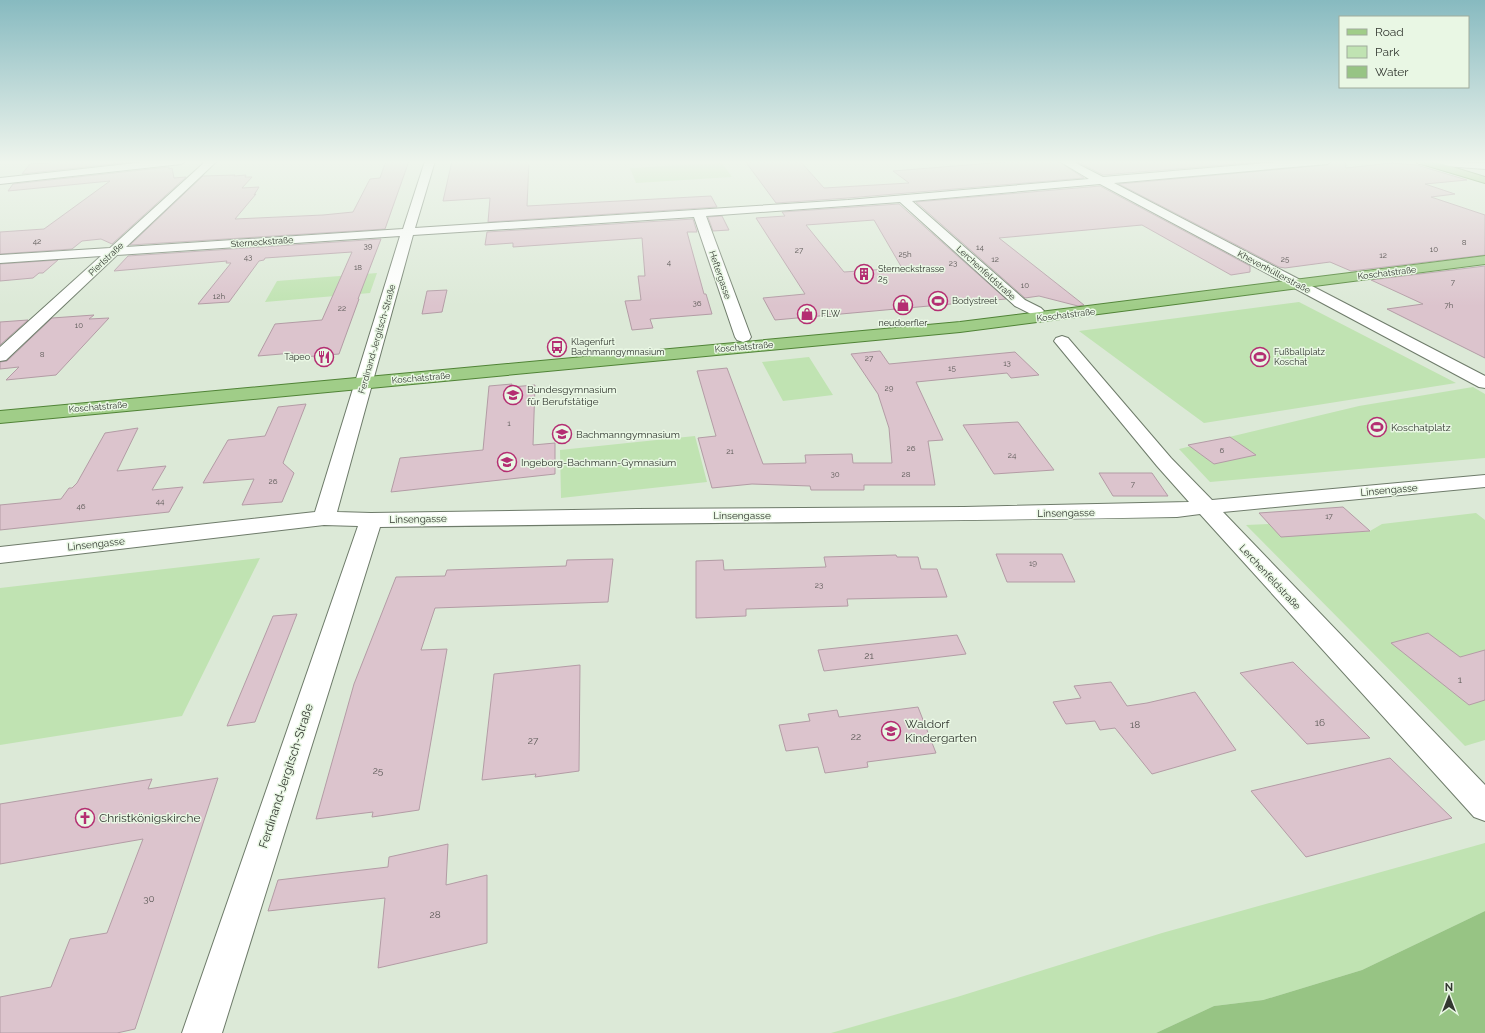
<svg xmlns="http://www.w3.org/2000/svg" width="1485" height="1033" font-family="Raleway,sans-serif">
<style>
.green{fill:#c0e3b2}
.water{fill:#97c484}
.building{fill:#dcc4cd;stroke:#b39ca5;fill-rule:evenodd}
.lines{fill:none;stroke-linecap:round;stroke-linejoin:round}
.minor-casing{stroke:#6e7b6a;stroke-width:2}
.major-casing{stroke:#508336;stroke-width:2}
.minor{fill:#fff;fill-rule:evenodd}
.major{fill:#a0cd88;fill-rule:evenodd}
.labels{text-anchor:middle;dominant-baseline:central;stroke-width:3;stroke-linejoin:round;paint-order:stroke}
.number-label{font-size:8px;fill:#5d5b58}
.far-street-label{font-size:9px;fill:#333831;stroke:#e9f7e4}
.far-poi-label{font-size:9px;fill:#333831;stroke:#e9f7e4;text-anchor:start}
.poi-label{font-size:10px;fill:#333831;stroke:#e9f7e4;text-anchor:start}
.street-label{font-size:10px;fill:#333831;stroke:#e9f7e4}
.near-number-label{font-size:10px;fill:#5d5b58}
.near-poi-label{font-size:12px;fill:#333831;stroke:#e9f7e4;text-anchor:start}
.near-street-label{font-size:12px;fill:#333831;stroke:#e9f7e4}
</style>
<rect width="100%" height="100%" fill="#dce9d7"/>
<!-- green -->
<path class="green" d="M722,163L732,177L636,183L630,168Z
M377,273L370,293L265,302L277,281Z
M1299,302L1456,383L1204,423L1079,331Z
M809,357L833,395L783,401L762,362Z
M1473,387L1485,394V458L1210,482L1179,449L1359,406Z
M695,436L707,482L561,498L560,450Z
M1476,513L1485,520V740L1465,746L1246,525L1269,524L1324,534L1370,531L1382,524Z
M260,558L182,716L0,745V588Z
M1485,843V911L1362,970L1263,1000L1214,1006L1156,1033H831L957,997L1162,933Z"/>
<!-- water -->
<path class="water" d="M1485,911V1033H1156L1214,1006L1263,1000L1362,970Z"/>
<!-- building -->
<path class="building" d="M50,161H140L22,174L30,164L49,163Z
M386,161H409L385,229L130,245L203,176L235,175L234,176L246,175L245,177H252L242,188L259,187L254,195L256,194L235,219L323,215L353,212L370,179L380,178Z
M452,161H529L527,206L711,196L717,207L488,222L490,198L443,201Z
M745,161H800L824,188L909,183L893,171L1017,161H1058L1084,178L848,198L776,203Z
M1076,161H1272L1103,175Z
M1333,161H1345L1346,168L1391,163L1417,165L1467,180L1425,184L1455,194L1431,197L1485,215V255L1351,271L1330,262L1285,268L1279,267L1119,184L1327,165Z
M169,167V169L172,168L174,178L186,177L112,244L101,239L82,241L72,249L0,254V232L44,229L110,181L8,191L13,184Z
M1100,186L1250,266V272L1231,275L1142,225L999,238L1084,305L1078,306L1039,296L1025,298L916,202Z
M899,204L1006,299L775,320L763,298L805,294L756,218L785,216L782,212ZM874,220L902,268L844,272L806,225Z
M722,216L729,230L713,231L708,217Z
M693,219L697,232H687L704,294H706L712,314L650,319L653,328L632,330L625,301L641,300L638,276H645L642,238L513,247V243L485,245L487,232Z
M381,239L358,299H359L339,354L291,358L293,353L258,356L275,324L322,320L352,252L265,258L264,260L259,261L229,302L198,304L231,263H226L227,261L114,271L128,256Z
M58,260L43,273H39L33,278L0,281V264Z
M1485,266V358L1387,309L1423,304L1371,280Z
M447,290L442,312L422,314L427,291Z
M94,315L89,319L109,318L56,375L6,380L19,367L0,369V362L7,361L52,318Z
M28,320L0,345V322Z
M880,351L889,364L1015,352L1039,375L1011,378L1007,373L916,382L943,440L928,441L935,485H864V490H811L810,486L752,484L712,488L698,438L716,436L697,371L727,368L763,464L806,463L805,455L852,454L853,463H892L889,428L878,394L851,354Z
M512,384L511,387L535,385L533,445L555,443V474L391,492L400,458L483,450L489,386Z
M306,404L283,463L294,473L282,502L242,505L254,479L203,483L228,440L265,436L278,407Z
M1018,422L1054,470L994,474L963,425Z
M138,428L117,471L166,466L152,490L183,487L169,512L0,530V505L61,499L69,488H72L77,483L105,433Z
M1230,437L1256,455L1214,464L1188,445Z
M1099,473H1152L1168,496H1113Z
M1343,507L1370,531L1281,537L1259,513Z
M996,554H1062L1075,582H1007Z
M896,555L897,557H918L921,569H937L947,597L847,599L848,606L746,609V616L696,618V561L723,560L724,570L826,567L824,557Z
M613,559L608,602L435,608L421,650L447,649L419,810L372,817L373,812L316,819L354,684L396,577L445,576L447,570L566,566L567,560Z
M297,614L255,722L227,726L273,616Z
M1428,633L1460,657L1485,650V700L1469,705L1391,643Z
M957,635L966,654L824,671L818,650Z
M1293,662L1370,738L1307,744L1240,673Z
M580,665L579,771L535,777L536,774L482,780L494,674Z
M1111,682L1127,706L1147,703L1195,692L1236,750L1152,774L1115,728L1100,730L1095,721L1066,724L1053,702L1081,698L1074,686Z
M918,707L936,753L867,762L868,767L825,773L818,747L786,751L779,725L810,721L808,714L837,710L839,717Z
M1390,758L1452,818L1306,857L1251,791Z
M218,778L135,1029L117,1033H0V997L51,987L70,939L107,933L143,839L0,864V804L152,779L148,789Z
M448,844L446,885L487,875V943L378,968L385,898L268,911L278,880L388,867L389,857Z"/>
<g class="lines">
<defs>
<path id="minor" d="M155,161H186L181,164L0,184V178Z
M206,161H217L126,247L403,229L425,161H435L415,228L848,200L1089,179L1059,161H1072L1103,177L1291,161H1332L1327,164L1114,183L1485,376V388L1479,387L1100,184L912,201L1025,300L1041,308L1044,311L1041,314L1036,316L1031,314L1015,306L900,202L706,216L751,337L749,340L743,342L737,340L735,337L694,217L413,235L337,512L371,513L637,509L964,507L1189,502L1157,466L1054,341L1056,338L1062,336L1068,338L1171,458L1212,500L1485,475V487L1223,512L1485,785V821L1474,817L1200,514L1177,517C911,522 646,523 380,527L222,1033H182L358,526L324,525L0,563V547L315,512L400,236L117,255L6,360L0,361V347L101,256L0,263V255L110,248Z
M1414,161L1485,163V169L1419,164Z"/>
<path id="major" d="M1417,161H1433L1485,177V183L1418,163Z
M1485,256V264L960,332L0,423V411L960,322Z"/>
</defs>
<!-- minor casing -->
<use href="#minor" class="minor-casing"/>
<!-- major casing -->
<use href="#major" class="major-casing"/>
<!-- minor -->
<use href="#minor" class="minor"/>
<!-- major -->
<use href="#major" class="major"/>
</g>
<!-- sky -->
<linearGradient id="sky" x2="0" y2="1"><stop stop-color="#87bac0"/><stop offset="0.53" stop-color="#eff5ed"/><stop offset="1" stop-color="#eff5ed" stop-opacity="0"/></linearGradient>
<rect width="1485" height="306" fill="url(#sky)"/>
<!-- icons -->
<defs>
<symbol id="building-ring" viewBox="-11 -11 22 22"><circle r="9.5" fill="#e9f7e4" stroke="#b42e72" stroke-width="1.5"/><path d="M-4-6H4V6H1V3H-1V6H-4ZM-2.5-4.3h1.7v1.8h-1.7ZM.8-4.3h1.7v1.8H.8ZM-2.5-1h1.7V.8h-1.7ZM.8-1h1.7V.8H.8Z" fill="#b42e72"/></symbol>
<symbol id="stadium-ring" viewBox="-11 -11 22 22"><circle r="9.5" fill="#e9f7e4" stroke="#b42e72" stroke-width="1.5"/><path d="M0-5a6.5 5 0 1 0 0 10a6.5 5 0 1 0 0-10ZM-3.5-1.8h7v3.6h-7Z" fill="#b42e72"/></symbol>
<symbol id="shop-ring" viewBox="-11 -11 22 22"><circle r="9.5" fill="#e9f7e4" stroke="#b42e72" stroke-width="1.5"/><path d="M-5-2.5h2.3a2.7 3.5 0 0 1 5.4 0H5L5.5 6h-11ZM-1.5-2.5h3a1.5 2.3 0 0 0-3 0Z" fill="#b42e72"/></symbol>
<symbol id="bus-ring" viewBox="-11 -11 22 22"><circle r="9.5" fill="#e9f7e4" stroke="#b42e72" stroke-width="1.5"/><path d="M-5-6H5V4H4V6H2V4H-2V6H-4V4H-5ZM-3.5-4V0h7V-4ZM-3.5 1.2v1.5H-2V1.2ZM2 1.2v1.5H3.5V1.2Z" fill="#b42e72"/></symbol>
<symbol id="restaurant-ring" viewBox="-11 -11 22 22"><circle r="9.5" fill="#e9f7e4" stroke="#b42e72" stroke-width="1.5"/><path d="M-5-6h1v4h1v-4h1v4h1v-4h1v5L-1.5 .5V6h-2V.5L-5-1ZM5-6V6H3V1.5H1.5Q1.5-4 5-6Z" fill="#b42e72"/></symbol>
<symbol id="school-ring" viewBox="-11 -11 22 22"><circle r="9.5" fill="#e9f7e4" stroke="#b42e72" stroke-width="1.5"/><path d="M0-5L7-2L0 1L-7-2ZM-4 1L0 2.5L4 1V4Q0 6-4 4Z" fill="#b42e72"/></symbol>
<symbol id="church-ring" viewBox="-11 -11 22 22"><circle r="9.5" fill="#e9f7e4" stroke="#b42e72" stroke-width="1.5"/><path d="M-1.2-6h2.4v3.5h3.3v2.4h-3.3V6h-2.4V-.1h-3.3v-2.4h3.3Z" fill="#b42e72"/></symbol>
</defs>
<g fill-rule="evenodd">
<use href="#building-ring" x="853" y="263" width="22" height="22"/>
<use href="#stadium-ring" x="927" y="290" width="22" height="22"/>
<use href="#shop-ring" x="892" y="294" width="22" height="22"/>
<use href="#shop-ring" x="796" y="303" width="22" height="22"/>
<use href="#bus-ring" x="546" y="336" width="22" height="22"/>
<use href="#restaurant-ring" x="313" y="346" width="22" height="22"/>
<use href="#stadium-ring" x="1249" y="346" width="22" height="22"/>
<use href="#school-ring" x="502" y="384" width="22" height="22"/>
<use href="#stadium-ring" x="1366" y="416" width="22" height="22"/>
<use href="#school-ring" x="551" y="423" width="22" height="22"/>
<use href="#school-ring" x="496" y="451" width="22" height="22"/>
<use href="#school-ring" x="880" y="720" width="22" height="22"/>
<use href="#church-ring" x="74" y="807" width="22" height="22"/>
</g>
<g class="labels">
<!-- number labels -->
<g class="number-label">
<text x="37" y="241">42</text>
<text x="1464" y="242">8</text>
<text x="368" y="246">39</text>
<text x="980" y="247">14</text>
<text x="1434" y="249">10</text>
<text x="799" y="250">27</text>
<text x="905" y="254">25h</text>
<text x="1383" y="255">12</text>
<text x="248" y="257">43</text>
<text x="995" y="259">12</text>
<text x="1285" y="259">25</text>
<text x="669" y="262">4</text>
<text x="953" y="263">23</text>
<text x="358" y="267">18</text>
<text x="1453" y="282">7</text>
<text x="1025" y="285">10</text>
<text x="219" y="296">12h</text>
<text x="697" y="303">36</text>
<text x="1449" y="305">7h</text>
<text x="342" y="308">22</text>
<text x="79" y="325">10</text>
<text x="42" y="354">8</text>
<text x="869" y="358">27</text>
<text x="1007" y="363">13</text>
<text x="952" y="368">15</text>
<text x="889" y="388">29</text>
<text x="509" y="423">1</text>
<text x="911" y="448">26</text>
<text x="1222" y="450">6</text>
<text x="730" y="451">21</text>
<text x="1012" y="455">24</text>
<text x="835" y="474">30</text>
<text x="906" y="474">28</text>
<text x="273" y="481">26</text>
<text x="1133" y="484">7</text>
<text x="160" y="501">44</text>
<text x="81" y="506">46</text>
<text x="1329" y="516">17</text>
<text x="1033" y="563">19</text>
<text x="819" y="585">23</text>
</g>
<!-- far-street labels -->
<g class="far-street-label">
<text transform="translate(262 242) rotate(-4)">Sterneckstraße</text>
<text transform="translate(106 259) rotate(-43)">Pierlstraße</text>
<text transform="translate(1274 272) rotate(28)">Khevenhüllerstraße</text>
<text transform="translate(986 273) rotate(42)">Lerchenfeldstraße</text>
<text transform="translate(1387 273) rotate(-7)">Koschatstraße</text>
<text transform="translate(720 275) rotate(71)">Heftergasse</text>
<text transform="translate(1066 315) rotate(-7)">Koschatstraße</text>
<text transform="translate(377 339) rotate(-74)">Ferdinand-Jergitsch-Straße</text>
<text transform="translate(744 347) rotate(-5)">Koschatstraße</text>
<text transform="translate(421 378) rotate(-5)">Koschatstraße</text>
<text transform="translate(98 407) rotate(-5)">Koschatstraße</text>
</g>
<!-- far-poi labels -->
<g class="far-poi-label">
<text x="878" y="269">Sterneckstrasse<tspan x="878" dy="10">25</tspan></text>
<text x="952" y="301">Bodystreet</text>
<text x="821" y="314">FLW</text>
<text x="903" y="323" text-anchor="middle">neudoerfler</text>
<text x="571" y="342">Klagenfurt<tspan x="571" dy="10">Bachmanngymnasium</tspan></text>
<text x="1274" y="352">Fußballplatz<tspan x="1274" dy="10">Koschat</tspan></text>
<text x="310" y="357" text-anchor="end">Tapeo</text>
</g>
<!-- poi labels -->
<g class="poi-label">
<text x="527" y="389">Bundesgymnasium<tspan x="527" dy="12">für Berufstätige</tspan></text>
<text x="1391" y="427">Koschatplatz</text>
<text x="576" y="434">Bachmanngymnasium</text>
<text x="521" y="462">Ingeborg-Bachmann-Gymnasium</text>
</g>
<!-- street labels -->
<g class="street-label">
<text transform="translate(1389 490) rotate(-5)">Linsengasse</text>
<text transform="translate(1066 513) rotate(-1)">Linsengasse</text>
<text x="742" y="515">Linsengasse</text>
<text transform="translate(418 519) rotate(-1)">Linsengasse</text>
<text transform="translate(96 544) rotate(-6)">Linsengasse</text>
<text transform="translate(1270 577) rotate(47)">Lerchenfeldstraße</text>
</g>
<!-- near-number labels -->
<g class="near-number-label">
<text x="869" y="655">21</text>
<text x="1460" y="679">1</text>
<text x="1320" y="722">16</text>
<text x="1135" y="724">18</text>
<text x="856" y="736">22</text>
<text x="533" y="740">27</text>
<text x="378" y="770">25</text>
<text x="149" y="898">30</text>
<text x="435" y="914">28</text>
</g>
<!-- near-poi labels -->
<g class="near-poi-label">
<text x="905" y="724">Waldorf<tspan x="905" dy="14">Kindergarten</tspan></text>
<text x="99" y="818">Christkönigskirche</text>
</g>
<!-- near-street labels -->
<g class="near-street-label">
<text transform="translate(286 776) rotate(-72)">Ferdinand-Jergitsch-Straße</text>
</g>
</g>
<!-- legend -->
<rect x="1339" y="16" width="130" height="72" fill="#e9f7e4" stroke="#a0ab9c"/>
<rect x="1347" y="29" width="20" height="6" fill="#a0cd88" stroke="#a0ab9c"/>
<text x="1375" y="36" font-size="12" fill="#333831">Road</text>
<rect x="1347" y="46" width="20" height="12" fill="#c0e3b2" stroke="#a0ab9c"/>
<text x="1375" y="56" font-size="12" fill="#333831">Park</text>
<rect x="1347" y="66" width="20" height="12" fill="#97c484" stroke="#a0ab9c"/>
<text x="1375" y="76" font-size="12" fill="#333831">Water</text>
<!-- north arrow -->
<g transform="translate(1449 997)" stroke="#e9f7e4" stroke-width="3" paint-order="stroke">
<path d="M0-3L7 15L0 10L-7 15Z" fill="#333831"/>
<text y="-6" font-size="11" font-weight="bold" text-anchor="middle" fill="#333831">N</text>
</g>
</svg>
